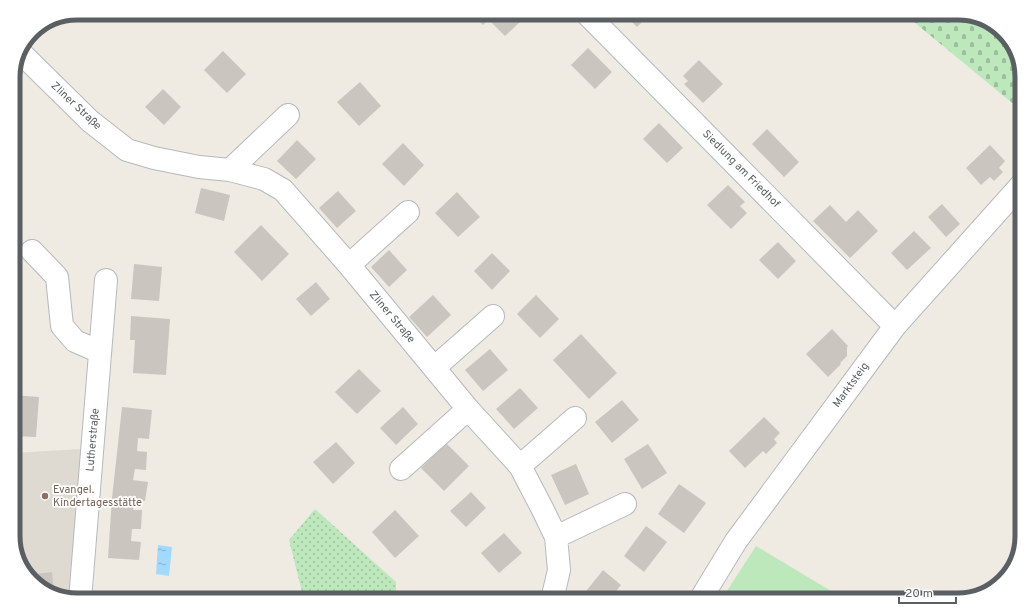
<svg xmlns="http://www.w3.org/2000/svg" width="1035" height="613" font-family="Overpass,sans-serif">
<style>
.education{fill:#dedad1}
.grass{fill:#bde8bc}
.cemetery{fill:url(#cemetery-stones)}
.park{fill:url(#park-dots)}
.water{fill:url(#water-ripples)}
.building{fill:#cac6bf}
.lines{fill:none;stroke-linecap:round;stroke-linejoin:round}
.minor-casing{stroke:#b5b9be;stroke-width:24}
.minor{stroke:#fff;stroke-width:22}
.education-dot{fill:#8d6e63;stroke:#fff;stroke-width:1.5}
.labels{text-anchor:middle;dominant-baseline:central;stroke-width:3.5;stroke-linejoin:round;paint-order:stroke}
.street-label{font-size:11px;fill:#5a5f64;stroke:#fff}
.education-label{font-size:11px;fill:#785e54;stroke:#fff;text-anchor:start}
.rim{fill:none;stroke:#5a5f64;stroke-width:5}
</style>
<defs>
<pattern id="cemetery-stones" width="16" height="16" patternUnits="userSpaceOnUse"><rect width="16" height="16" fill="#bde8bc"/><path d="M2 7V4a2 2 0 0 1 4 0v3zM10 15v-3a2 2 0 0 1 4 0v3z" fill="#9dbf9c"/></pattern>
<pattern id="park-dots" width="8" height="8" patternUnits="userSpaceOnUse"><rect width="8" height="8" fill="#bde8bc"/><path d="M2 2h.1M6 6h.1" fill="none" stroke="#9dbf9c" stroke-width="1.8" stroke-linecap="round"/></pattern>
<pattern id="water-ripples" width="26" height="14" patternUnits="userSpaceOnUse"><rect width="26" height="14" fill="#a2d9ff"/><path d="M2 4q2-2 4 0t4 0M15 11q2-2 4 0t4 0" fill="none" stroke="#87b3d2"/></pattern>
</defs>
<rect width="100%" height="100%" fill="#efebe2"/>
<!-- education -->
<path class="education" d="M81,449L70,598L45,591L22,568L13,540V453Z"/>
<!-- grass -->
<path class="grass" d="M756,546L846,600H721Z"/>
<!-- cemetery -->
<path class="cemetery" d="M903,13H958L990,22L1013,45L1022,73V111Z"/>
<!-- park -->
<path class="park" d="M315,509L396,582V600H304L289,540Z"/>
<!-- water -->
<path class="water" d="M158,545L172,547L169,576L156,574Z"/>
<!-- building -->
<path class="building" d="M471,13H495L483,25Z
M496,13H522L516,19L520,22L505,36L489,20Z
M623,13H651L637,27Z
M588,48L612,72L595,89L571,65Z
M223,51L246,74L227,93L204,70Z
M699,60L723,84L703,103L684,84L688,81L683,76Z
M360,82L381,106L359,126L337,102Z
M163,89L181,107L164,125L145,107Z
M659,123L683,148L667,163L643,139Z
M767,129L799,162L784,177L752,144Z
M297,140L316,159L296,179L277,161Z
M403,143L424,165L404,186L382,164Z
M990,145L1005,161L999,168L1003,172L994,181L990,177L981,185L966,168Z
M728,185L745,202L740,206L747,213L731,229L707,205Z
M201,188L230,195L224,221L195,213Z
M338,191L356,211L337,228L319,208Z
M457,192L480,217L458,237L435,213Z
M942,204L960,224L946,237L928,217Z
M830,205L846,222L858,210L878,231L850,258L813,221Z
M261,225L289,254L262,281L234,252Z
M914,231L931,248L907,270L891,253Z
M778,242L796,261L778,279L759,260Z
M389,250L407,270L389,287L371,267Z
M492,253L510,271L492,290L474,271Z
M134,264L162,267L159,301L131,299Z
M316,282L330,299L311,316L296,299Z
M433,295L451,315L427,337L409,317Z
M536,295L559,319L540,338L517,314Z
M131,316L170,319L166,375L133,373L135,340H130Z
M832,329L848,346L847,347V356L840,363L841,364L828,377L806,354Z
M581,334L617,373L589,399L553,360Z
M490,349L508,370L483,391L465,370Z
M359,369L381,391L357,414L335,392Z
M520,388L538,408L514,429L496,409Z
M13,395L39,397L36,437L13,436Z
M622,400L639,420L612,443L595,422Z
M122,407L152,410L149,439L138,438L137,451L147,452L146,470L135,469L133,480L148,482L145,501L134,499L133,510H142L141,529H132L131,541L141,542L139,560L108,558L112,498Z
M403,407L418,424L396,445L380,428Z
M764,417L780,433L774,439L777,443L766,454L763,451L745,468L729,451Z
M336,442L355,463L333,484L313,462Z
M446,443L469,466L444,491L421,468Z
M648,444L667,473L642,489L624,459Z
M576,464L589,494L565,505L551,475Z
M679,484L706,503L684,533L658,514Z
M471,492L486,508L466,527L450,511Z
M395,510L419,536L395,558L372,532Z
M646,526L667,542L644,572L624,556Z
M504,533L522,553L499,573L481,553Z
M603,570L621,585L609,600H589L583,595Z
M52,572L54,594L45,591L28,575Z
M511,593L519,600H506Z"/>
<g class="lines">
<defs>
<path id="minor" d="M586,13L895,326
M22,54L90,121L127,150L154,158L199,167L230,170L264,179L283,190L349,265L468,409L520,466L542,508L556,537L559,570L552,600
M230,170L288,115
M32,251L57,277L62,326L75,341L100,352
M349,265L408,212
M434,368L493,316
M520,466L575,418
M401,469L468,409
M556,537L625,504
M80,600L106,280
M700,600L736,541L895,326L1022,184"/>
</defs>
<!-- minor casing -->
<use href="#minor" class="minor-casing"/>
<!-- minor -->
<use href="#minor" class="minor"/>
</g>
<!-- markers -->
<circle class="education-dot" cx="45" cy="496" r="4"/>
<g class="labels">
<!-- street labels -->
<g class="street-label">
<text transform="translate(76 106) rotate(43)">Zliner Straße</text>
<text transform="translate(741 169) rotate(45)">Siedlung am Friedhof</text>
<text transform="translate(392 317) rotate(50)">Zliner Straße</text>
<text transform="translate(851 385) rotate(-54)">Marktsteig</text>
<text transform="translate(93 440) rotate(-85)">Lutherstraße</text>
</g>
<!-- education labels -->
<g class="education-label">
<text x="53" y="490">Evangel.<tspan x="53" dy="13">Kindertagesstätte</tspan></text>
</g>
</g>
<!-- crop -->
<path d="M0 0H1035V613H0ZM77 20H958A57 57 0 0 1 1015 77V536A57 57 0 0 1 958 593H77A57 57 0 0 1 20 536V77A57 57 0 0 1 77 20Z" fill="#fff" fill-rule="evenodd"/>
<path class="rim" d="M77 20H958A57 57 0 0 1 1015 77V536A57 57 0 0 1 958 593H77A57 57 0 0 1 20 536V77A57 57 0 0 1 77 20Z"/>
<!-- scale -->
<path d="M899 597v6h57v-6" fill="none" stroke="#5a5f64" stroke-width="2"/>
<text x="905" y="597" font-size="12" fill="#5a5f64" stroke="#ffffff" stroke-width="3" paint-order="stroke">20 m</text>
</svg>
